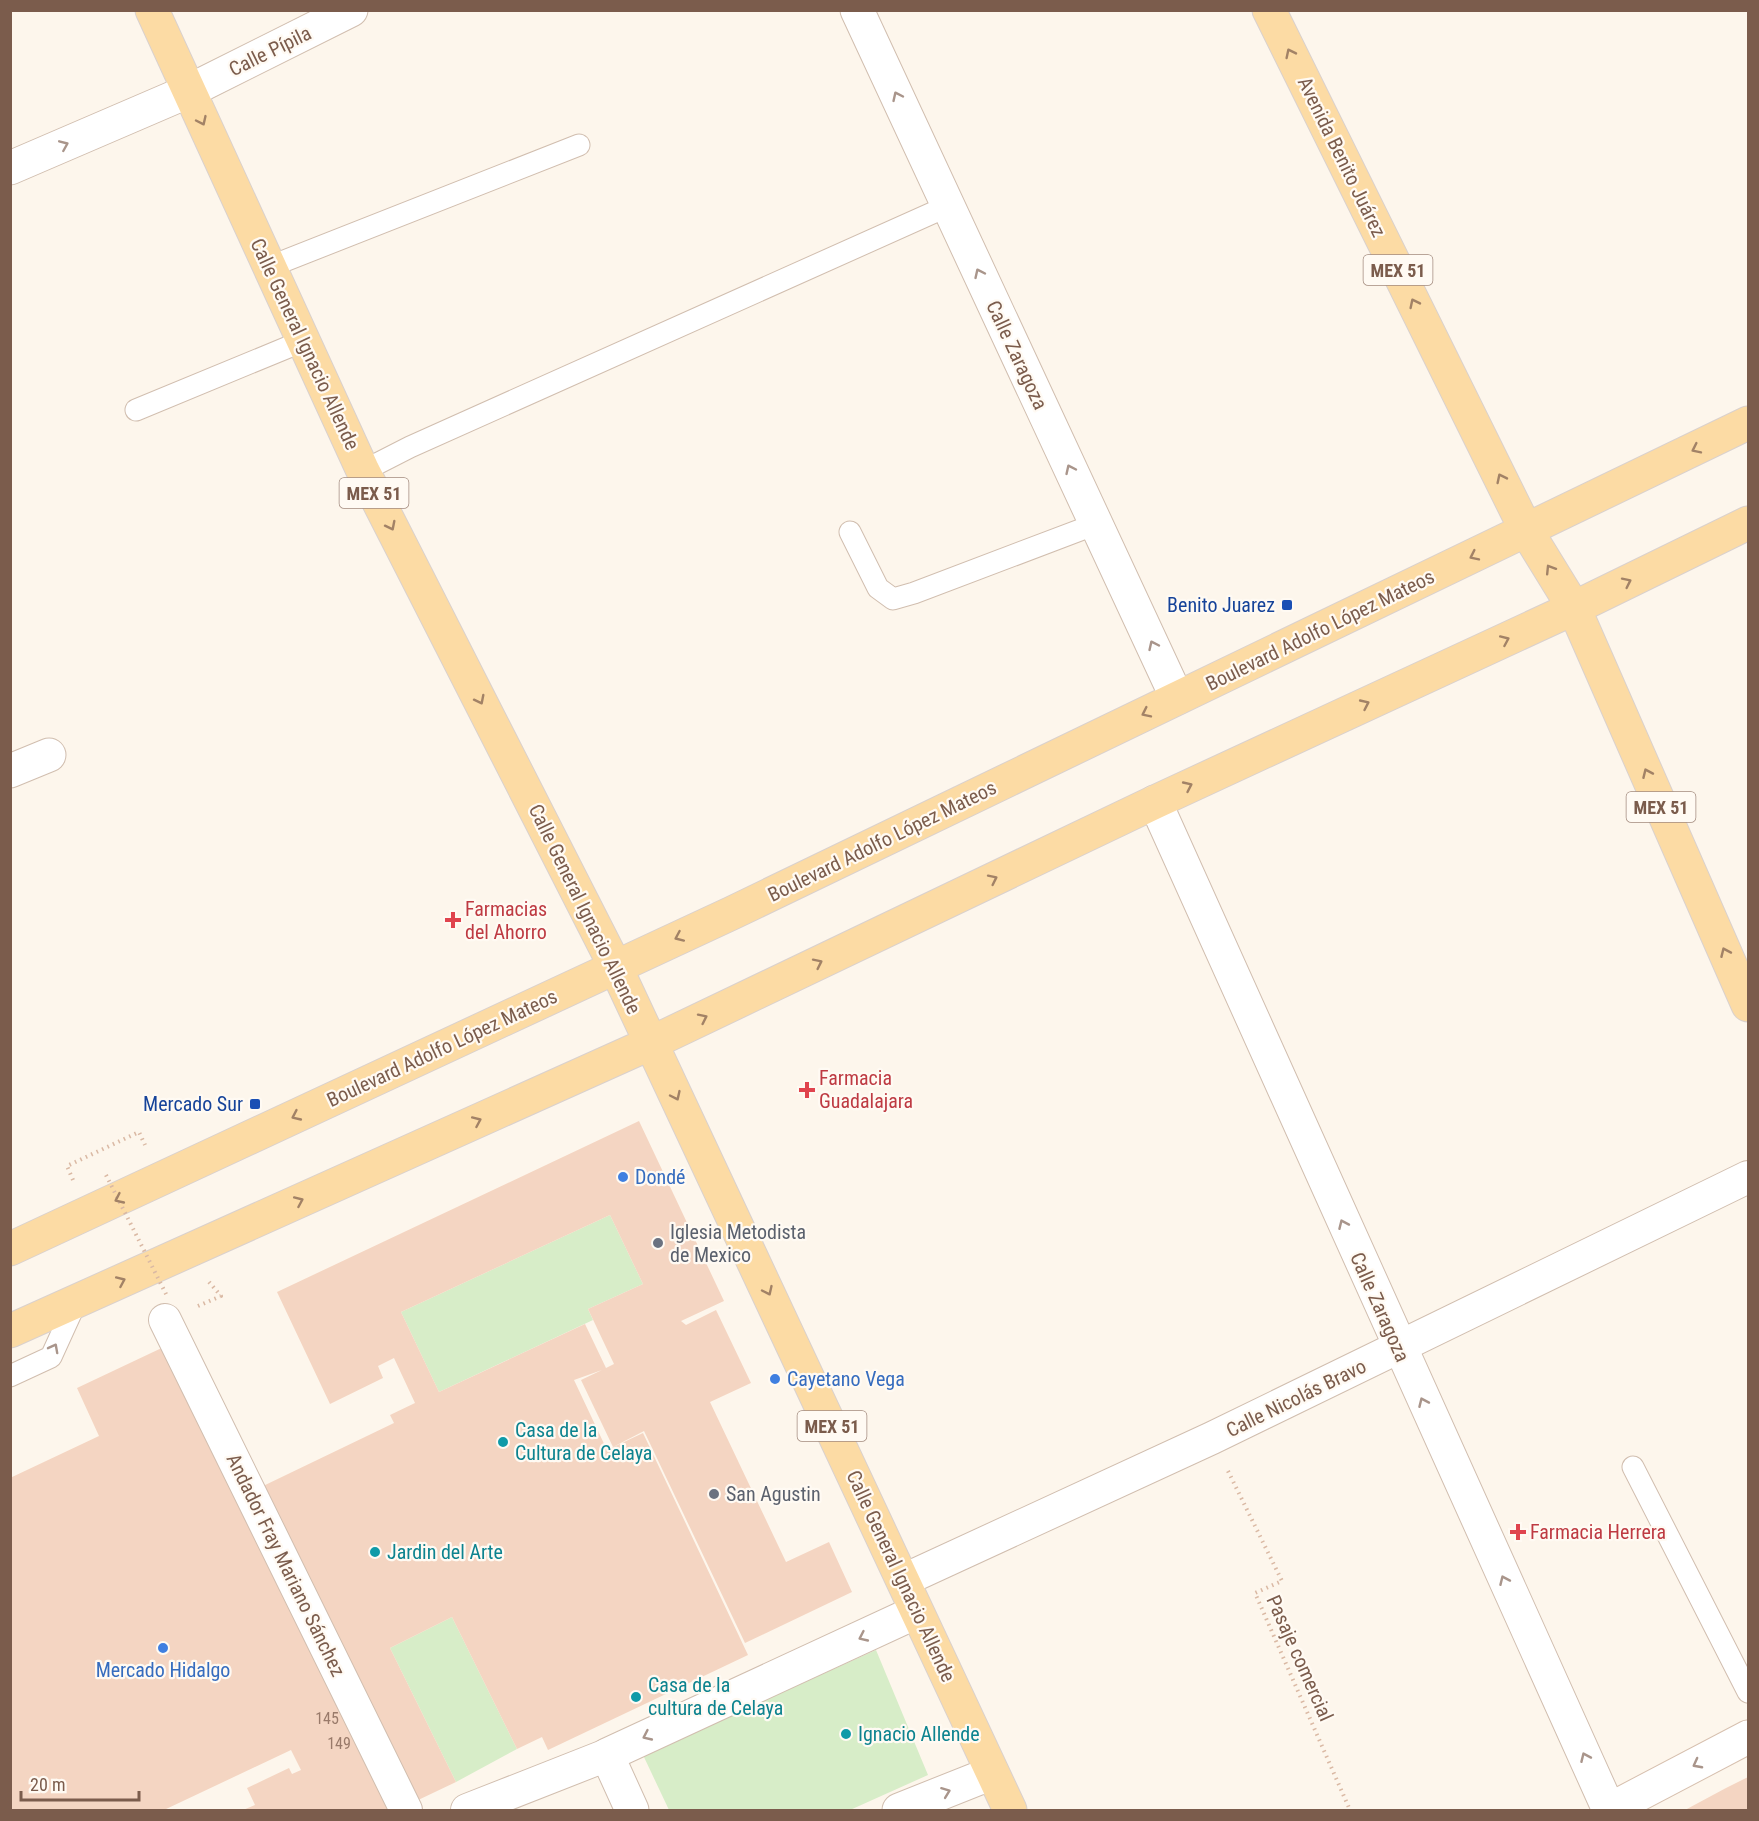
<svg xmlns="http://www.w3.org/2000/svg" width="1759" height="1821" font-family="'Roboto Condensed',sans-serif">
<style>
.green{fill:#d7edc8}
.building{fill:#f4d5c2;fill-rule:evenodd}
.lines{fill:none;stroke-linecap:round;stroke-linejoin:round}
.service-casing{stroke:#d1beaf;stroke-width:23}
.pedestrian-casing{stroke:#d1beaf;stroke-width:34}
.minor-casing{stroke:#d1beaf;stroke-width:35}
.tertiary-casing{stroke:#d1beaf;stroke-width:35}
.secondary-casing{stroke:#d7c0af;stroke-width:35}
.primary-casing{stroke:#dad1cd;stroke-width:35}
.path{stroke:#dab9a4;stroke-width:4;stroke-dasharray:1.5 4.5;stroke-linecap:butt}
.service{stroke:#fff;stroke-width:21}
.pedestrian{stroke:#fff;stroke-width:32}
.minor{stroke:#fff;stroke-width:33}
.tertiary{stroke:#fff;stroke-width:33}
.secondary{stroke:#fff;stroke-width:33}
.primary{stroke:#fcdba4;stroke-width:33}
.path-bridge{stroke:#dab9a4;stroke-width:4;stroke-dasharray:1.5 4.5;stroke-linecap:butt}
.oneway{stroke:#a28266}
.oneway2{stroke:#a9958b}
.transit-dot{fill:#1a4fb4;stroke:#fffaf3;stroke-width:2}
.health-dot{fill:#e0444e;stroke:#fffaf3;stroke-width:2}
.shop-dot{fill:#3f7fe0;stroke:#fffaf3;stroke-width:2}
.worship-dot{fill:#6b7280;stroke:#fffaf3;stroke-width:2}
.culture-dot{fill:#0f9aa8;stroke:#fffaf3;stroke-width:2}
.labels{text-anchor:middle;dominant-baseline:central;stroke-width:4.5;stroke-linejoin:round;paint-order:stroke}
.number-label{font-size:16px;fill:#997a6a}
.shield{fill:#fffaf3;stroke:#a38b7e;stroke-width:1.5}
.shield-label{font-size:18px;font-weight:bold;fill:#7b5c4c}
.street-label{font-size:20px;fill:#7b5c4c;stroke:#fffaf3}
.transit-label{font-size:20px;fill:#164399;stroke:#fffaf3;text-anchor:end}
.health-label{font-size:20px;fill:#be3a42;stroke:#fffaf3;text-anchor:start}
.shop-label{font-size:20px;fill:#366cbe;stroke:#fffaf3;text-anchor:start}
.worship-label{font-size:20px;fill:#5b616d;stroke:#fffaf3;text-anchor:start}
.culture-label{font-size:20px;fill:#0d838f;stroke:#fffaf3;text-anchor:start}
</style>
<rect width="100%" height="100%" fill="#fdf6ec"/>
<!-- green -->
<path class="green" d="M610,1215L643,1284L588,1309L593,1320L439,1392L401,1312Z
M452,1617L517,1749L456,1782L390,1648Z
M876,1650L928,1775L850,1810H669L643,1755Z"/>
<!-- building -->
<path class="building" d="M639,1121L724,1301L681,1321L686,1325L716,1310L751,1383L710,1402L786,1562L829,1542L852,1592L745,1643L644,1431L613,1447L581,1380L602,1370L574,1380L607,1450L643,1433L748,1655L548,1750L542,1737L517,1749L452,1617L390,1648L456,1782L414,1802L261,1487L394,1423L390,1415L415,1403L394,1358L378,1366L383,1378L330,1404L277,1292ZM610,1215L643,1284L588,1309L614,1364L606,1368L585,1324L439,1392L401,1312Z
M168,1345L393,1810H243L255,1805L247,1788L289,1768L292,1774L301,1770L291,1750L164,1810H10V1478L99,1436L77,1388Z
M1748,1777V1810H1685L1726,1788Z"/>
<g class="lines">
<defs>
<path id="service" d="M269,267L579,145
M136,410L303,341
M363,471L410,447L948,206
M850,532L878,588L893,599L914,593L1096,524
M10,1376L51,1357L77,1300
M1633,1467L1748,1692"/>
<path id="pedestrian" d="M165,1320L406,1810
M904,1580L1212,1438L1748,1177
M467,1810L607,1755"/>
<path id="minor" d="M857,10L1177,698
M10,771L49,755
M632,1810L607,1755L916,1612
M899,1810L992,1773"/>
<path id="tertiary" d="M10,168L189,91L351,10
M1155,802L1609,1810"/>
<path id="secondary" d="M1609,1810L1748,1737"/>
<path id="primary" d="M152,10L363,471L615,966L1010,1810
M1269,10L1526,530L1574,608L1748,1005
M10,1249L732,913L1748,423
M10,1331L651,1043L1155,802L1574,608L1748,523"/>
</defs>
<!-- service casing -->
<use href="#service" class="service-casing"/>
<!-- pedestrian casing -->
<use href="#pedestrian" class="pedestrian-casing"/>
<!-- minor casing -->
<use href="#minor" class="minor-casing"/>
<!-- tertiary casing -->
<use href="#tertiary" class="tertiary-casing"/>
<!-- secondary casing -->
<use href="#secondary" class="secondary-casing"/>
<!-- primary casing -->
<use href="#primary" class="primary-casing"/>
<!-- path -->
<path class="path" d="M73,1180L67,1166L139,1132L145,1145
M198,1306L221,1296L209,1282
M1228,1471L1282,1581L1255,1593L1350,1810"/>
<!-- service -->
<use href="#service" class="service"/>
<!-- pedestrian -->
<use href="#pedestrian" class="pedestrian"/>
<!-- minor -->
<use href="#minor" class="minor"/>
<!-- tertiary -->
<use href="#tertiary" class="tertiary"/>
<!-- secondary -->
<use href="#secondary" class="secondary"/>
<!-- primary -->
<use href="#primary" class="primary"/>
<!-- path-bridge -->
<path class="path-bridge" d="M106,1175L168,1298"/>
</g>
<!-- one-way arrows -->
<defs><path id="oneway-chevron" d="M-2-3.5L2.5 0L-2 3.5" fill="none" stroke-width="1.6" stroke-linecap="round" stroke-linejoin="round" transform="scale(1.5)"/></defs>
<g class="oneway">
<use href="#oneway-chevron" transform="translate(1290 53) rotate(-116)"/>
<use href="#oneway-chevron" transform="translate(202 121) rotate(65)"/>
<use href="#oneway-chevron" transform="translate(1414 303) rotate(-116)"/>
<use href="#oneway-chevron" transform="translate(1696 449) rotate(154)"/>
<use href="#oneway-chevron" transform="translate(1501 478) rotate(-116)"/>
<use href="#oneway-chevron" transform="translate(391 526) rotate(63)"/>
<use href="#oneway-chevron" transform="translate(1474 556) rotate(154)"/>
<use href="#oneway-chevron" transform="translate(1550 569) rotate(-122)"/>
<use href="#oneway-chevron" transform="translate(1627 582) rotate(-26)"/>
<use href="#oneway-chevron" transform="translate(1505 640) rotate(-24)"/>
<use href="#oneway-chevron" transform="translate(480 700) rotate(63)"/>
<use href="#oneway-chevron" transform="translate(1365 704) rotate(-25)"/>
<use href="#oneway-chevron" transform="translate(1146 713) rotate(154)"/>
<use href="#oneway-chevron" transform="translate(1647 773) rotate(-114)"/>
<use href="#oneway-chevron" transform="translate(1188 786) rotate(-25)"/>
<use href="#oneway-chevron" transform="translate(993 879) rotate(-26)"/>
<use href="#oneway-chevron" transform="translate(679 937) rotate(156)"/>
<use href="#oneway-chevron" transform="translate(1725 952) rotate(-114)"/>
<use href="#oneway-chevron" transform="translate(818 963) rotate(-26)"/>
<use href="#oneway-chevron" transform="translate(703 1018) rotate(-26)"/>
<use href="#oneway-chevron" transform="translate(676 1096) rotate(65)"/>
<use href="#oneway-chevron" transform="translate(296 1116) rotate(155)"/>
<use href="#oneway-chevron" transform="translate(477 1121) rotate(-24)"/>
<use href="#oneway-chevron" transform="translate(119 1199) rotate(155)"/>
<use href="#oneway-chevron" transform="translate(299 1201) rotate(-24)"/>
<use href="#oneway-chevron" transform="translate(121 1281) rotate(-24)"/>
<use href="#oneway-chevron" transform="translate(768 1291) rotate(65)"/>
</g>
<g class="oneway2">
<use href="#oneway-chevron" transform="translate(897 96) rotate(-115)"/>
<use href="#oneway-chevron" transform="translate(64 145) rotate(-23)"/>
<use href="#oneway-chevron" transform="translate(979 273) rotate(-115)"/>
<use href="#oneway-chevron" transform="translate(1070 469) rotate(-115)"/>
<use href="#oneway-chevron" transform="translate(1153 645) rotate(-115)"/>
<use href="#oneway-chevron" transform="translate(1343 1224) rotate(-114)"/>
<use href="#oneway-chevron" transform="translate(54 1348) rotate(-62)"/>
<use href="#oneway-chevron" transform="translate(1423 1402) rotate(-114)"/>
<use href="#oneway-chevron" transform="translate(1504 1580) rotate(-114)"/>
<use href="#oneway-chevron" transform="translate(863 1637) rotate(155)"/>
<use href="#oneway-chevron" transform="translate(647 1736) rotate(155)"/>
<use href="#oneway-chevron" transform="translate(1585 1757) rotate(-114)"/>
<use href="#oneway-chevron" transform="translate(1697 1764) rotate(152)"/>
<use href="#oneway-chevron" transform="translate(946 1792) rotate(-21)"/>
</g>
<!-- markers -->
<g class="transit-dot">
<rect x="1281" y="599" width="12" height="12" rx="3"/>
<rect x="249" y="1098" width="12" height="12" rx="3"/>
</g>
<g class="health-dot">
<path d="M450 911h6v6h6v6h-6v6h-6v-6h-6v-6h6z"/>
<path d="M804 1081h6v6h6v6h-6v6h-6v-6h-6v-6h6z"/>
<path d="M1515 1523h6v6h6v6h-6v6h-6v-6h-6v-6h6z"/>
</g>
<g class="shop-dot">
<circle cx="623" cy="1177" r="6"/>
<circle cx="775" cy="1379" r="6"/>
<circle cx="163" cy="1648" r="6"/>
</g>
<g class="worship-dot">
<circle cx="658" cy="1243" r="6"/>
<circle cx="714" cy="1494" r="6"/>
</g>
<g class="culture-dot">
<circle cx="503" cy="1442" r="6"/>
<circle cx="375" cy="1552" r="6"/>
<circle cx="636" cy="1697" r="6"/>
<circle cx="846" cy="1734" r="6"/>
</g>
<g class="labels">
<!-- number labels -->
<g class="number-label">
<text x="327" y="1718">145</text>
<text x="339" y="1743">149</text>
</g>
<!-- shield labels -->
<g class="shield">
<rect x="1363.5" y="255" width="69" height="30" rx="4.5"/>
<rect x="339.5" y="478" width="69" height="30" rx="4.5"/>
<rect x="1626.5" y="792" width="69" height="30" rx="4.5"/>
<rect x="797.5" y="1411" width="69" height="30" rx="4.5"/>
</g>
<g class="shield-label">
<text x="1398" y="270">MEX 51</text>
<text x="374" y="493">MEX 51</text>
<text x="1661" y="807">MEX 51</text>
<text x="832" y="1426">MEX 51</text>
</g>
<!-- street labels -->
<g class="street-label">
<text transform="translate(270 51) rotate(-26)">Calle Pípila</text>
<text transform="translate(1342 157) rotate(64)">Avenida Benito Juárez</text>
<text transform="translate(305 344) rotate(65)">Calle General Ignacio Allende</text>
<text transform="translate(1017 355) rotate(65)">Calle Zaragoza</text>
<text transform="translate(1320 630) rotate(-26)">Boulevard Adolfo López Mateos</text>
<text transform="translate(882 841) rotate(-26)">Boulevard Adolfo López Mateos</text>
<text transform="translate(585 909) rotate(64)">Calle General Ignacio Allende</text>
<text transform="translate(442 1048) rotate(-25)">Boulevard Adolfo López Mateos</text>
<text transform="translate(1380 1307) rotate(66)">Calle Zaragoza</text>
<text transform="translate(1296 1398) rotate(-26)">Calle Nicolás Bravo</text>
<text transform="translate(286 1565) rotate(64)">Andador Fray Mariano Sánchez</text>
<text transform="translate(901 1576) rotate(65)">Calle General Ignacio Allende</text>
<text transform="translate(1300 1658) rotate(66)">Pasaje comercial</text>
</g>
<!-- transit labels -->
<g class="transit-label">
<text x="1275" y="605">Benito Juarez</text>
<text x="243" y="1104">Mercado Sur</text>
</g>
<!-- health labels -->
<g class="health-label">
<text x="465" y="909">Farmacias<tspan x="465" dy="23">del Ahorro</tspan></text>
<text x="819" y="1078">Farmacia<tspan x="819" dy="23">Guadalajara</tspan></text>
<text x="1530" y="1532">Farmacia Herrera</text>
</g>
<!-- shop labels -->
<g class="shop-label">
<text x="635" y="1177">Dondé</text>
<text x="787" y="1379">Cayetano Vega</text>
<text x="163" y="1670" text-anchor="middle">Mercado Hidalgo</text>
</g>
<!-- worship labels -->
<g class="worship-label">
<text x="670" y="1232">Iglesia Metodista<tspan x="670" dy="23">de Mexico</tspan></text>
<text x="726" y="1494">San Agustin</text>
</g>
<!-- culture labels -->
<g class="culture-label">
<text x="515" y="1430">Casa de la<tspan x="515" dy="23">Cultura de Celaya</tspan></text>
<text x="387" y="1552">Jardin del Arte</text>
<text x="648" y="1685">Casa de la<tspan x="648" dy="23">cultura de Celaya</tspan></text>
<text x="858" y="1734">Ignacio Allende</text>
</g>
</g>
<!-- border -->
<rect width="1759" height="1821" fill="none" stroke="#7b5c4c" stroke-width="24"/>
<!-- scale -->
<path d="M21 1791v9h118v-9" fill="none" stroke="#7b5c4c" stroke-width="3"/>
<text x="30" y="1791" font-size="18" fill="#7b5c4c" stroke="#fffaf3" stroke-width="4.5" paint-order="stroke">20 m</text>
</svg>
